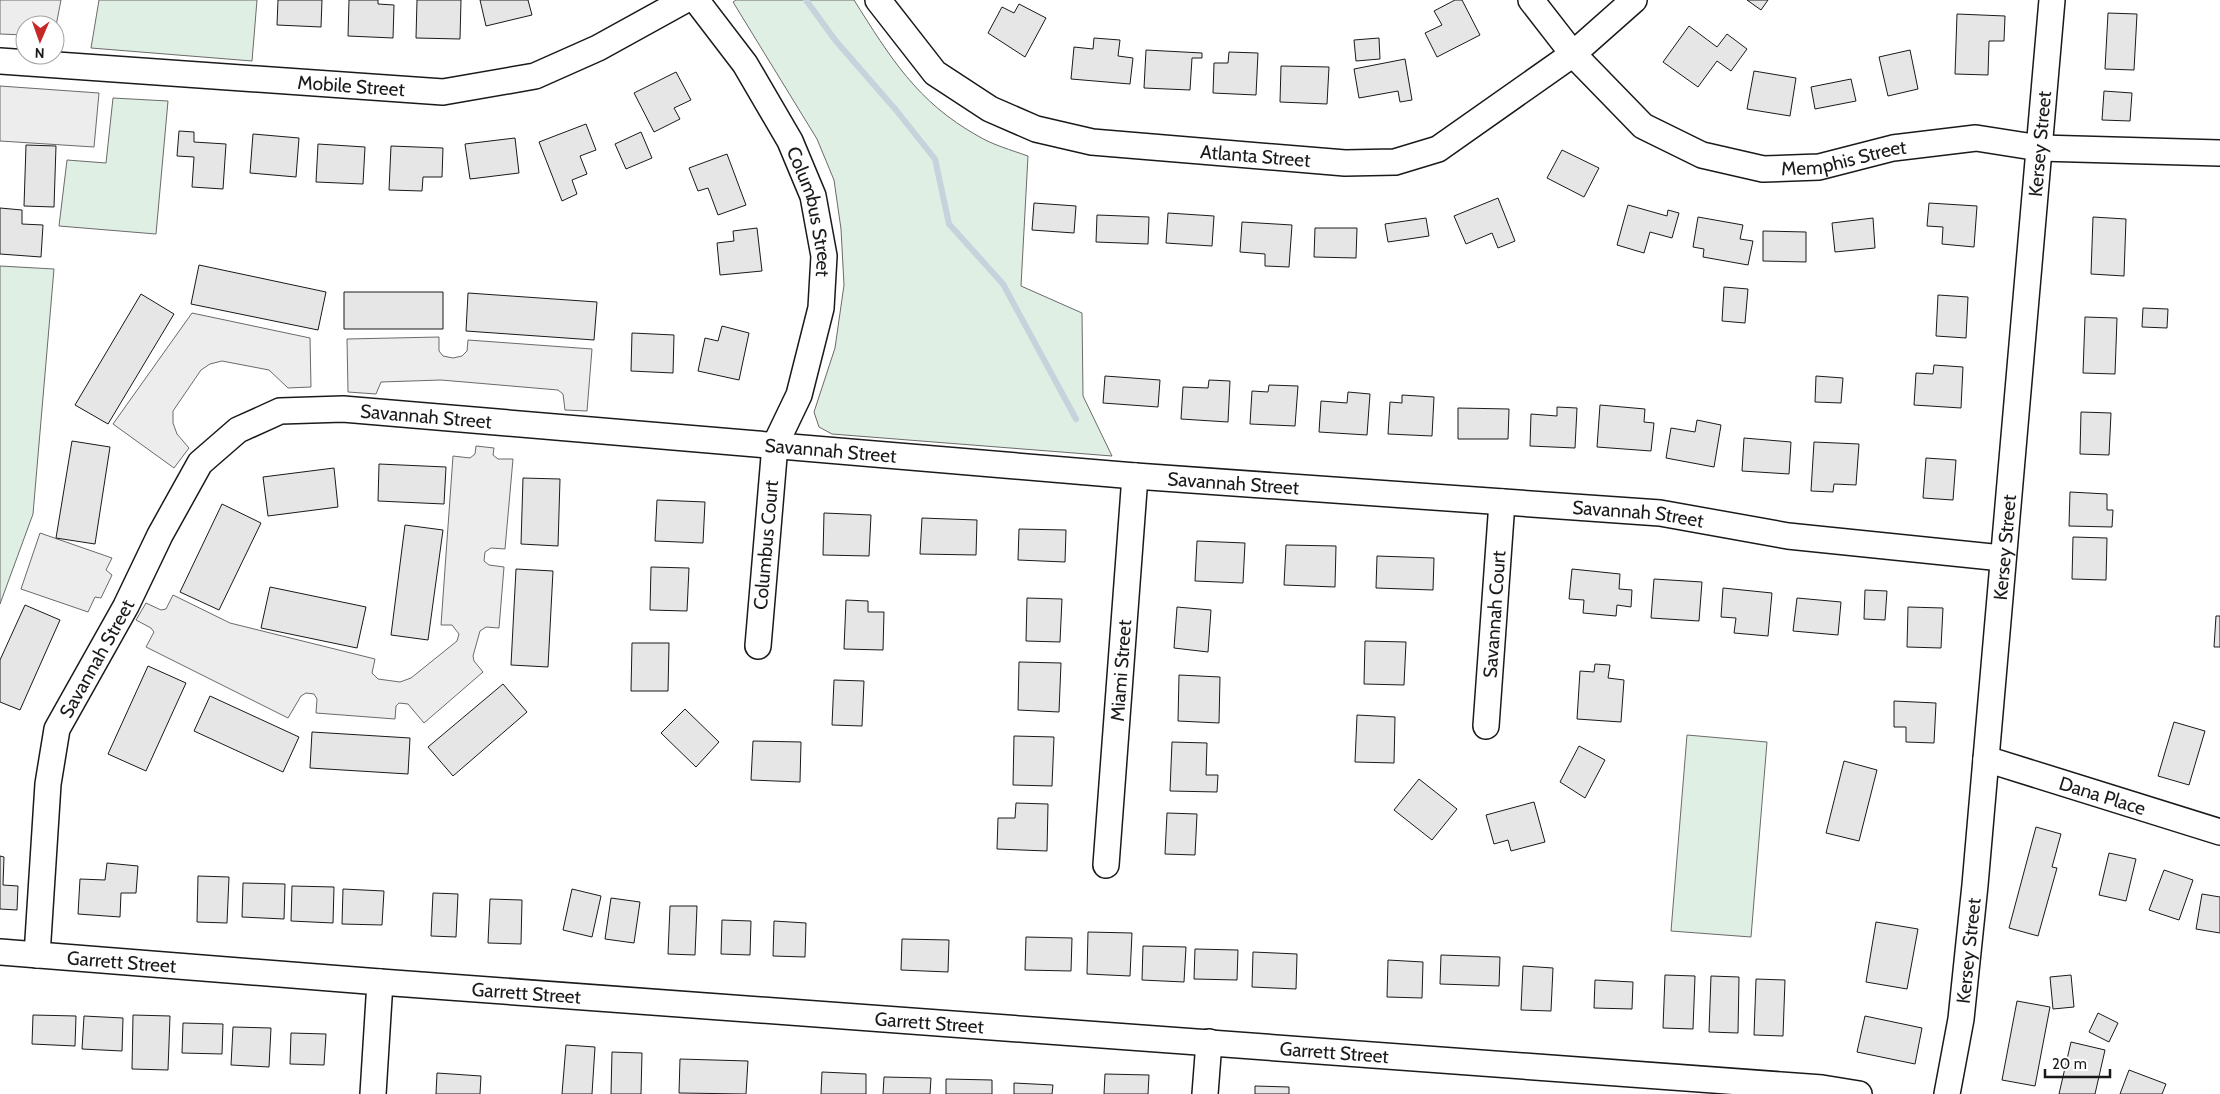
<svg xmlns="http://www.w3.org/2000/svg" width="2220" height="1094" font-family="Cabin,sans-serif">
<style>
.green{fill:#e0efe3;stroke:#6a6a6a}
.parking{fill:#ededed;stroke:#6a6a6a}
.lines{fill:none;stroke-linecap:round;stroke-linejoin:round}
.stream{stroke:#c6d2dc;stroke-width:6}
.building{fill:#e6e6e6;stroke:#1a1a1a}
.minor-casing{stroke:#1a1a1a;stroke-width:28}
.minor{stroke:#fff;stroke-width:25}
.labels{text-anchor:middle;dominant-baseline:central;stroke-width:4;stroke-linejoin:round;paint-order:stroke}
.street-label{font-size:19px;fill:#1a1a1a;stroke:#fff}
</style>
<rect width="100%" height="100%" fill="#fff"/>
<!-- green -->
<path class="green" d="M99,0H257L252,61L91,48Z
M736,0H854C890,57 917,102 978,136C993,145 1011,150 1028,156L1021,286L1082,313L1083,396L1112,456L832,434L819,427L814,412L835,348L844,285L841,229L834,180L817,139L733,2Z
M113,98L168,101L156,234L59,226L67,160L106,163Z
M0,266L54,269L33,514L0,604Z
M1687,735L1767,742L1751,937L1671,931Z"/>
<!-- parking -->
<path class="parking" d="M0,0H61L55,31V25H25V35L0,34Z
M0,86L99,93L94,147L0,141Z
M192,313L310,338L311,387L288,388L269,370L222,361L210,364L201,370L173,411V423L177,434L189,448L174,468L113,424Z
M439,337V351L443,356L453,358L462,356L467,351L468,340L592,349L587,411L565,410L563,394L558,390L441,380L381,382L376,394L348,392L347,339Z
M476,446L494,448L493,455L498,459H513L505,549L491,548L485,552L484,561L489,565L504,567L499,628L486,627L480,631L473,656L474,661L483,672L424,723L408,704L399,703L396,706L395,719L316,713L317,699L314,694L306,693L301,696L288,718L146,647L154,632L151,628L136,620L146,603L161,610L166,609L173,595L230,623L375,659L372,673L378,679L400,682L411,678L457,641L459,634L452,625H441L453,456L470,458L475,454Z
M40,533L112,558L106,570L112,575L101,598L95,597L88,612L21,589Z"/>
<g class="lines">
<!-- stream -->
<path class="stream" d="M806,0L835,40L896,110L935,159L949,224L1003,284L1076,419"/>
</g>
<!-- building -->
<path class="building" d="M278,0H322L321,27L277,25Z
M349,0H378V4L394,5L393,38L348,36Z
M417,0H461L460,39L416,38Z
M480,0H528L532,15L486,26Z
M1455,0H1462L1480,35L1437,57L1425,33L1442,25L1434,11Z
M1747,0H1768L1761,10Z
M1019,4L1046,18L1025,57L988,33L1002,7L1014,13Z
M2108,13L2137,14L2134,70L2105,69Z
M1957,14L2005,16L2004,41H1989L1988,75L1955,74Z
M1689,26L1717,47L1727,34L1747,49L1731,71L1717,61L1698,87L1663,62Z
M1094,38L1120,40L1118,56L1133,58L1130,84L1071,79L1074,47L1093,49Z
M1379,38L1380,59L1356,61L1354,40Z
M1146,50L1202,53V58H1192L1190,90L1144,88Z
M1910,50L1918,89L1888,96L1879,57Z
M1229,52L1258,53L1256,95L1213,93L1214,63H1228Z
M1405,59L1412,100L1400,102L1398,91L1359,98L1354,69Z
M1281,66L1329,67L1327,104L1280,102Z
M1754,71L1796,78L1790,116L1747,109Z
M676,72L691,100L674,108L680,119L654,132L634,93Z
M1851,79L1856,101L1815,109L1811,87Z
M2104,91L2132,93L2130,121L2102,120Z
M586,124L596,150L580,156L587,174L572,180L577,194L562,201L539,142Z
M179,131L194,132V142L226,144L223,189L192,187L194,157L177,156Z
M641,132L652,158L626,169L615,144Z
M253,134L299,138L296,177L250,173Z
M515,138L519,173L470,179L465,144Z
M318,144L365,147L363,184L316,182Z
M26,145L56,146L54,207L24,206Z
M391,146L443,148L442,177H423L422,191L389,190Z
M1562,150L1599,168L1584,197L1547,178Z
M727,154L746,205L718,215L708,188L698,191L689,168Z
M1498,198L1515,241L1498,248L1492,233L1466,244L1454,216Z
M1034,203L1076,206L1074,233L1032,230Z
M1929,203L1977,206L1974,247L1942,244L1943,227L1927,226Z
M1628,205L1667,216L1668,210L1679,213L1672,238L1650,232L1644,253L1617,245Z
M0,208L22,210V224L43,225L41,257L0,254Z
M1168,213L1214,216L1212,246L1166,243Z
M1097,215L1149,217L1148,244L1096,242Z
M1698,217L1743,225L1740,239L1753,241L1748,265L1703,257L1704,249L1693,247Z
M2093,217L2126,219L2124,276L2091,274Z
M1426,218L1429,236L1388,242L1385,224Z
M1873,218L1875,248L1835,252L1832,223Z
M1242,222L1292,225L1289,267L1265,266V254L1240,252Z
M757,228L762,271L720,275L717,243L734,241L733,231Z
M1315,228H1357L1356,258L1314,257Z
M1763,231L1806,232V262L1763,261Z
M199,265L326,292L318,330L191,304Z
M1724,287L1748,289L1745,323L1722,321Z
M344,292H443V329H344Z
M468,293L597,302L594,340L466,331Z
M141,294L174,314L108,424L75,405Z
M1938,295L1968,297L1966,338L1936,336Z
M2143,308L2168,309L2167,328L2142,327Z
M2085,317L2117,318L2115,374L2083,373Z
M722,326L749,333L739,380L698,371L705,338L718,341Z
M632,333L674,335L673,373L631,371Z
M1934,365L1963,367L1961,408L1914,405L1916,373L1933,374Z
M1105,376L1160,380L1158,407L1103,403Z
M1816,376L1843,378L1841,403L1815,402Z
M1209,380L1230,381L1228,422L1181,419L1183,387L1208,388Z
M1269,385L1298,386L1295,426L1250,424L1252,391L1268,392Z
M1348,392L1370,394L1367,435L1319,432L1321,401L1347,403Z
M1402,395L1434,397L1432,436L1388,434L1390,402L1402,403Z
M1600,405L1645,409L1644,422L1654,423L1651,451L1597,447Z
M1557,407L1577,408L1575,448L1530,446L1531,414L1557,416Z
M1458,408L1509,409L1508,439H1458Z
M2081,412L2111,413L2109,455L2080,454Z
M1697,420L1721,425L1714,467L1666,458L1671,428L1695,432Z
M1744,438L1791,442L1789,474L1742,471Z
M72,441L110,447L95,544L56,538Z
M1814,442L1859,444L1856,485L1834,484L1833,492L1811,491Z
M1926,458L1956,460L1953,500L1923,498Z
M379,464L446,467L444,504L378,501Z
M334,468L338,507L268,516L263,477Z
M523,478L560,479L558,546L521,544Z
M2070,492L2107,494V510H2113L2112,527L2069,526Z
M657,500L705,502L703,543L655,541Z
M222,504L261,523L219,610L180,592Z
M824,513L871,515L869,556L823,555Z
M922,518L977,520L976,555L920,554Z
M405,525L443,530L428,640L391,635Z
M1019,529L1066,530L1065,562L1018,560Z
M2073,537L2107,538L2106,580L2072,579Z
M1197,541L1245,543L1243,583L1195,581Z
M1286,545L1336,546L1335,587L1284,585Z
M1377,556L1434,558L1433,590L1376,588Z
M651,567L689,568L687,611L650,610Z
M516,569L553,571L548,667L511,665Z
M1572,569L1620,574L1619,589L1632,590L1631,607L1617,605L1616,616L1583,613L1584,600L1569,599Z
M1654,579L1702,582L1699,621L1651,618Z
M270,587L366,607L357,648L261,628Z
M1723,588L1772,593L1768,636L1734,633L1736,618L1721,617Z
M1865,590L1887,591L1885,620L1864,619Z
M1027,598L1062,599L1060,642L1026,641Z
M1797,598L1841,602L1838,635L1793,631Z
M846,600L868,601V612H884L883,650L844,649Z
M25,605L60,620L20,710L0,702V660Z
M1177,607L1211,610L1208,652L1174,648Z
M1908,607L1943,608L1941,648L1907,647Z
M2216,616H2220V647H2214Z
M1365,641L1406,642L1404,685L1364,684Z
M632,643H669L668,691H631Z
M1019,662L1061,663L1059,712L1018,710Z
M1595,664L1610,665L1608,678L1624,680L1621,722L1577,719L1580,671L1594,672Z
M148,666L186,683L146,771L108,754Z
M1179,675L1220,677L1219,723L1178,721Z
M834,680L864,681L862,726L832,725Z
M503,684L527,712L453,776L428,747Z
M210,696L299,737L283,772L194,731Z
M1894,701L1936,703L1934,743L1906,742V727H1894Z
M685,709L719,742L696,767L661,733Z
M1357,715L1395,717L1394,763L1355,762Z
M2174,722L2205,731L2189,785L2158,776Z
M312,732L410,738L408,774L310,768Z
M1014,736L1054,737L1052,786L1013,785Z
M753,741L801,742L800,782L751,780Z
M1172,742L1207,743L1206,775H1218L1217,792L1170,791Z
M1579,746L1605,760L1585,798L1560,782Z
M1844,761L1877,770L1859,841L1826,833Z
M1419,779L1457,809L1432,840L1394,810Z
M1534,802L1545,842L1511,851L1508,840L1494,844L1486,815Z
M1016,803L1048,804L1047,851L997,849L998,818H1015Z
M1167,813L1197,814L1195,855L1165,854Z
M2036,827L2061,834L2052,867L2057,868L2038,936L2009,928Z
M2109,853L2136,859L2126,901L2099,895Z
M0,856L4,857L3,885L18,886L17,910L0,909Z
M107,863L138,866L136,893H121L120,917L78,914L80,879L105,880Z
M2164,870L2193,880L2179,920L2149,910Z
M198,876L229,877L227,923L197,922Z
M243,883L285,884L284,919L242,917Z
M292,886L334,887L333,923L291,921Z
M343,889L384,891L382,925L342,924Z
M572,889L601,896L592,937L563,930Z
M433,893L458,894L456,937L431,936Z
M2202,894L2220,897V933L2196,929Z
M611,898L640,902L634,943L605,939Z
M490,899L522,900L521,944L488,943Z
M670,906H697L695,955L668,954Z
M722,920L751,921L750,955L721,954Z
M774,921L806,923L805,957L773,956Z
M1876,922L1918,929L1907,989L1866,982Z
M1088,932L1132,933L1130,976L1087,974Z
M1026,937L1072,938L1071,971L1025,970Z
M902,939L949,940L948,972L901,970Z
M1143,946L1186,947L1184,982L1142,980Z
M1195,949L1238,950L1237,980L1194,979Z
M1253,952L1297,954L1296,989L1252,987Z
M1441,955L1500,957L1499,986L1440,984Z
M1388,960L1423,962L1422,998L1387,997Z
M1523,966L1553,968L1551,1011L1521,1010Z
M1665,975L1695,976L1693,1029L1663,1028Z
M2071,975L2074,1007L2053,1009L2050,977Z
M1711,976L1739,977L1738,1033L1709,1032Z
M1756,979L1785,980L1783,1036L1754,1035Z
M1595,980L1633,982L1632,1009L1594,1008Z
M2017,1001L2050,1007L2035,1086L2002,1080Z
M2098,1013L2118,1023L2109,1042L2089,1032Z
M33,1015L76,1016L75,1046L32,1044Z
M133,1015L170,1016L168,1070L132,1069Z
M84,1016L123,1018L122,1051L82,1049Z
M1865,1016L1922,1028L1915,1064L1857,1052Z
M183,1023L223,1024L222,1054L182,1053Z
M233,1027L271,1028L269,1067L231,1065Z
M291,1033L326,1034L324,1065L290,1064Z
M2071,1042L2105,1050L2095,1094H2059Z
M566,1045L595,1047L592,1094H562Z
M612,1052L642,1053L641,1094H611Z
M680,1059L748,1061L746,1094L679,1093Z
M2129,1070L2166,1084L2162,1094H2120Z
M822,1072L866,1074V1094H821Z
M437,1073L481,1076L480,1094H436Z
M1105,1074L1149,1075L1148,1094H1104Z
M884,1077L931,1078L930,1094H883Z
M946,1079L992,1080V1094H946Z
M1014,1083L1053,1085L1052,1094H1014Z
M1255,1086L1289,1087V1094H1255Z"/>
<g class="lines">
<defs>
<g id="minor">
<path id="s1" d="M696,0L745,64L790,141L813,196L824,256L821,308L799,395L775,445L758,646"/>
<path id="s2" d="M878,0L935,73L990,109L1036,129L1092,142L1345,163L1395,162L1438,149L1573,54L1634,0"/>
<path id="s3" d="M1531,0L1573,54L1643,126L1702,155L1763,169L1819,167L1893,148L1976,138L2040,148L2220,153"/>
<path id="s4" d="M0,61L443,92L535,76L598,48L685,0"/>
<path id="s5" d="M1486,726L1502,502"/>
<path id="s6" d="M1986,759L2220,832"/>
<path id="s7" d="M1106,865L1135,476"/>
<path id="s8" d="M0,952L380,982L1822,1088L1859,1094"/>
<path id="s9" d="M37,955L48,784L57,729L126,606L160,535L200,463L238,430L280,411L343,409L1135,476L1660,513L1788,536L2002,558"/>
<path d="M373,1094L380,982"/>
<path d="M1205,1094L1209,1042"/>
<path id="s10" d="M1947,1094L1961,1019L1975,885L2052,0"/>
</g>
</defs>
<!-- minor casing -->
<use href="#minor" class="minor-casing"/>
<!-- minor -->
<use href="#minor" class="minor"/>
</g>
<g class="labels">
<!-- street labels -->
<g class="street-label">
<text stroke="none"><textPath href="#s4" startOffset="352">Mobile Street</textPath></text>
<text stroke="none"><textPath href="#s10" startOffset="955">Kersey Street</textPath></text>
<text stroke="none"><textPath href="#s2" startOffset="430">Atlanta Street</textPath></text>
<text stroke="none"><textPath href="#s3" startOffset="379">Memphis Street</textPath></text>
<text stroke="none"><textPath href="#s1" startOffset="244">Columbus Street</textPath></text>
<text stroke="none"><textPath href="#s9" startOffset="772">Savannah Street</textPath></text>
<text stroke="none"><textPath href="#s9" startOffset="1178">Savannah Street</textPath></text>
<text stroke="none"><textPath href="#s9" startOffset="1582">Savannah Street</textPath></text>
<text stroke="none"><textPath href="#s9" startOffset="1988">Savannah Street</textPath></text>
<text transform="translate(766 545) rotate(-85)">Columbus Court</text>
<text stroke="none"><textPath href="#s10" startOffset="550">Kersey Street</textPath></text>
<text stroke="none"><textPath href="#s5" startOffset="112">Savannah Court</textPath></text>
<text stroke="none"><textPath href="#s9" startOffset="308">Savannah Street</textPath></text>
<text stroke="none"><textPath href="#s7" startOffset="195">Miami Street</textPath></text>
<text stroke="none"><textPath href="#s6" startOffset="122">Dana Place</textPath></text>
<text stroke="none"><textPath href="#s10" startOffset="145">Kersey Street</textPath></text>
<text stroke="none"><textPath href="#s8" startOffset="122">Garrett Street</textPath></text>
<text stroke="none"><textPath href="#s8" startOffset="528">Garrett Street</textPath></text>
<text stroke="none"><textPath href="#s8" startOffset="932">Garrett Street</textPath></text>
<text stroke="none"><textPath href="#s8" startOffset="1338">Garrett Street</textPath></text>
</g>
</g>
<!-- north arrow -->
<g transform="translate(40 40) rotate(182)"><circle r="24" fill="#ffffff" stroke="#a3a3a3"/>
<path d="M0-4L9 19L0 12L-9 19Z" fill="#c62828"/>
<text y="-8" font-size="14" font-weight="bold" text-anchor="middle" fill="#1a1a1a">N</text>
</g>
<!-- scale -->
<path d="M2045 1069v8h65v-8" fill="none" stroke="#1a1a1a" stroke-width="2.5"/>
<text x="2052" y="1069" font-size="15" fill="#1a1a1a" stroke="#ffffff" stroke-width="4" paint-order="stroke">20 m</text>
</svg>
